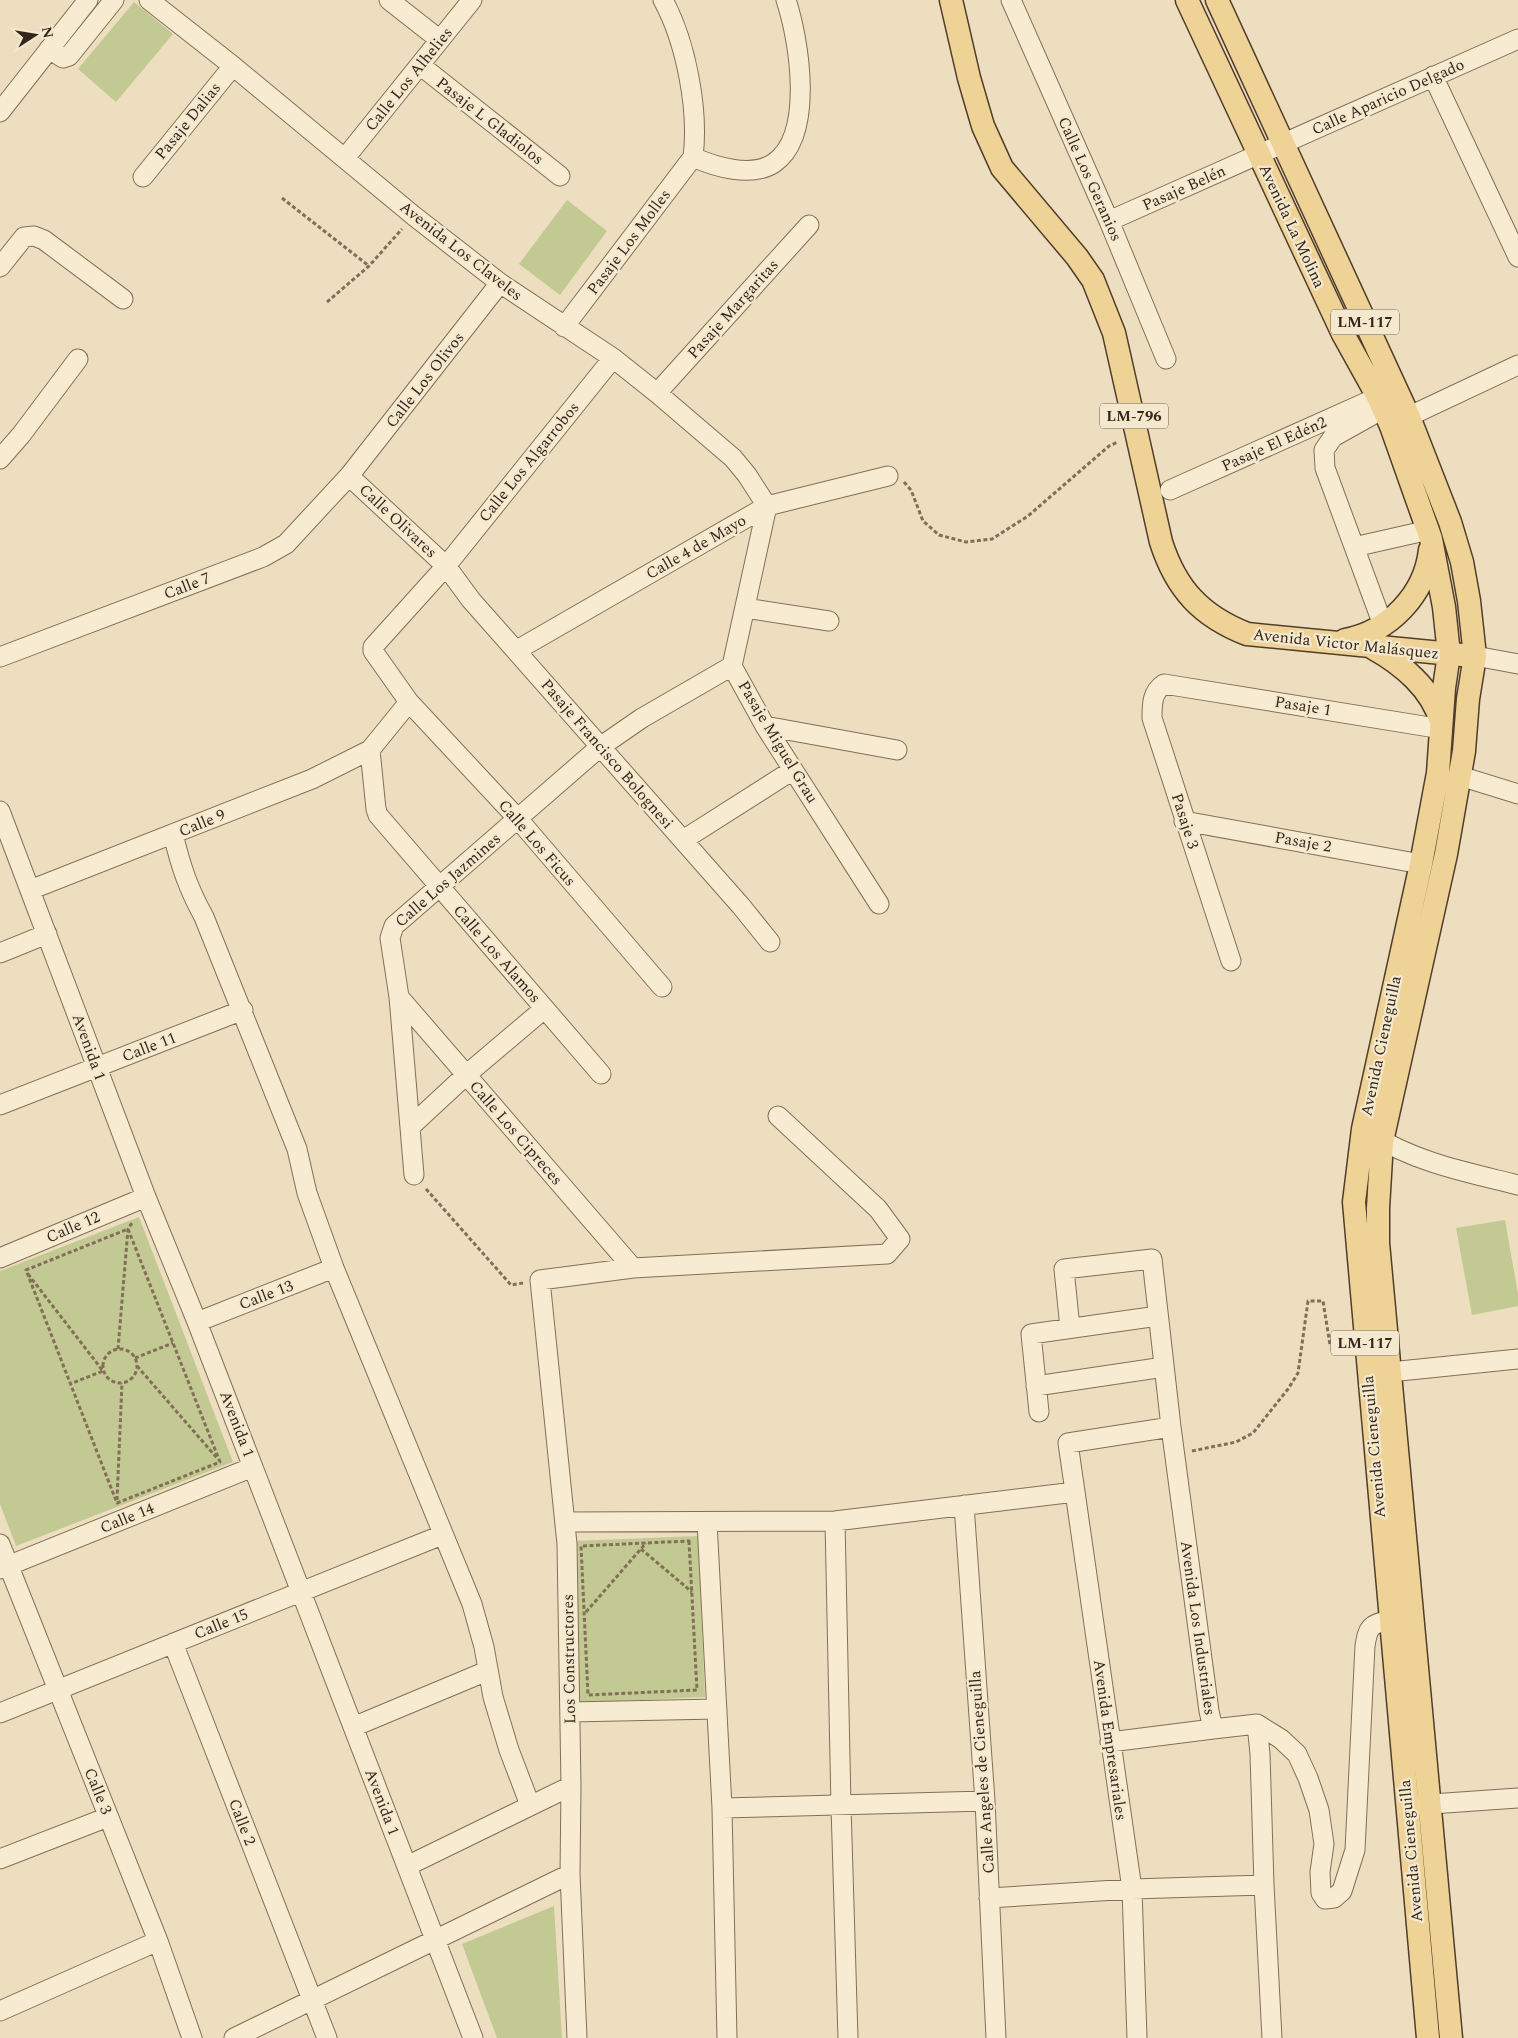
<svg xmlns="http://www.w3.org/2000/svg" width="1518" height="2038" font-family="Spectral,serif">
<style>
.green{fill:#c3c993}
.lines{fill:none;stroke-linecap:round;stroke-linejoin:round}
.minor-casing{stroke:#836f58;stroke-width:21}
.major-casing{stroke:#513d2c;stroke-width:25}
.path{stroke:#836f58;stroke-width:3;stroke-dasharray:4 2.5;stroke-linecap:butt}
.minor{stroke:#f7ecd1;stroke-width:19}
.major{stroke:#efd396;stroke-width:22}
.labels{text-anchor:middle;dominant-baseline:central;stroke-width:4.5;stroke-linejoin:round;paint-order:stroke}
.shield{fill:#f4e8ce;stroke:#6d6151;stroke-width:1}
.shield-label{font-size:15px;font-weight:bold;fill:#33271c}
.street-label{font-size:16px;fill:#33271c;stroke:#f4e8ce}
</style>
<rect width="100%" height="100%" fill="#ecdebe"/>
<!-- green -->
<path class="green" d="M134,2L173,34L116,102L78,69Z
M567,200L607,231L560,295L519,264Z
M139,1217L233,1462L16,1546L0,1504V1271Z
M1505,1220L1518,1294V1306L1472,1315L1456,1228Z
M698,1536L705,1697L580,1703L573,1541Z
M554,1906L562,2038H497L462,1944Z"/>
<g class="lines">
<defs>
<path id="minor" d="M149,0L233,66L414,216L500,283L613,358L657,393L733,458L747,475L767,506L732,666L765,726L879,904
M389,0L440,40
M663,0C686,42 699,110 693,157
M1011,0L1109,221L1166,359
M49,49L63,58L69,56L114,0
M420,65L560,176
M1433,76L1518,257
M0,112L88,0
M693,157C715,167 752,178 774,163C815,135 799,39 786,0
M345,158L472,0
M143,177L233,66
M1109,221L1518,39
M0,267L24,237L34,236L44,240L123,299
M564,327L693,157
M657,393L809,225
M1397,422L1518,365
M0,459L21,435L78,359
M349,476L446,566L471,600L741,906L770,942
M1170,490L1378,397
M1354,547L1429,530
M745,608L829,621
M1383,625L1325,468L1324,450L1333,437L1383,409
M517,650L767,506L888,476
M1475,656L1518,664
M0,657L263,557L286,544L349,476L500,283
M409,702L518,819L662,987
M765,726L897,750
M370,750L376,809L378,815L601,1074
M1460,776L1518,794
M0,811L146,1197L197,1322L473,2038
M1184,821L1421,864
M173,834C181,867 188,888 204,917L297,1149L307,1193L334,1268L472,1604L484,1647L493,1697L509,1750L530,1805
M683,840L793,770
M30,890L312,779L370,750L409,702L373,651V647L446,566L613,358
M0,953L47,934
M1231,961L1152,718C1152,704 1152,692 1164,684L1442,729
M399,997L633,1268
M0,1105L243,1010
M411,1126L466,1075L544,1009
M1371,1134C1417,1163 1466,1172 1518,1185
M414,1175L399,997L390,938L394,926L600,747L642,718L732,666
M0,1258L146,1197
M197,1322L334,1268
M1070,1328L1064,1269L1152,1259L1171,1427L1209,1711L1213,1729L1257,1724L1260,1754L1264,1885L1272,2038
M1390,1372L1518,1359
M1036,1386L1164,1367
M1039,1412L1031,1334L1158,1316
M964,1505L985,1801L996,2038
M835,1521L841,1806L848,2038
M565,1522L835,1521L1075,1492
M707,1522L722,1808L727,2038
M0,1544L158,1941L192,2038
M0,1569L253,1467
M173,1643L327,2038
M570,1712L717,1709
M0,1713L442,1535
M1257,1724L1281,1739L1297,1754L1308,1778L1319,1810L1324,1844L1320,1872L1321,1893L1325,1899L1334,1898L1342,1891L1355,1850L1365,1646C1368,1627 1370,1624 1390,1620
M353,1727L487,1671
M1110,1742L1213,1729
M1417,1805L1518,1798
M722,1808L985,1801
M0,1859L108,1817
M407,1866L571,1786
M989,1898L1132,1889L1264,1885
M0,2011L158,1941
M234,2038L570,1874
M577,2038L570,1874L571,1786L567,1544L540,1280L633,1268L887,1254L900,1239L878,1209L778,1116
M1137,2038L1132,1889L1068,1443L1171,1427"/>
<path id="major" d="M951,0L969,78L983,126L1002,168L1077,257L1093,280L1114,333L1161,542C1176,589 1201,616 1247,634L1462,655
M1187,0L1343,334L1378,397L1391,426L1431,539L1444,607L1449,654L1444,688L1438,773L1421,864L1363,1129L1354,1202L1428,2038
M1217,0L1409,417L1450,522L1462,562L1469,601L1475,656L1468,699L1464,751L1446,854L1382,1141L1378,1208V1243L1451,2038
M1345,640C1389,632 1425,595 1430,550
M1373,648C1402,664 1432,689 1441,722"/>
</defs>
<!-- minor casing -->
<use href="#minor" class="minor-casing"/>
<!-- major casing -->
<use href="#major" class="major-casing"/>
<!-- path -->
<path class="path" d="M282,198L369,266
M327,302L369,266L402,229
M904,482L911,490L923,521L939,535L966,542L992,539L1028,516L1109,446L1118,442
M426,1189L511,1285L523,1283
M128,1229L220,1462L117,1503L26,1270Z
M28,1274L103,1371L70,1384
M103 1366a17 17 0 1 1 34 0a17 17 0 1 1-34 0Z
M118,1349L128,1229L132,1223
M135,1358L173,1343
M137,1366L217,1458
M1192,1451L1236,1442L1253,1433L1288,1389L1298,1373L1308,1301H1323L1330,1345L1343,1344L1346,1341
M117,1500L122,1383
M689,1541L697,1690L588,1695L581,1546Z
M641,1549L692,1592
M586,1612L646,1543"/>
<!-- minor -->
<use href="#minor" class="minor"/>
<!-- major -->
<use href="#major" class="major"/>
</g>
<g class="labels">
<!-- shield labels -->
<g class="shield">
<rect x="1331" y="309.5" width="68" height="25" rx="4"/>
<rect x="1100" y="403.5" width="68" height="25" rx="4"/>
<rect x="1331" y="1330.5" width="68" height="25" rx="4"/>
</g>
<g class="shield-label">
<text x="1365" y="322">LM-117</text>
<text x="1134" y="416">LM-796</text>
<text x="1365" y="1343">LM-117</text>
</g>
<!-- street labels -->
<g class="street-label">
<text transform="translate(409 79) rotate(-51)">Calle Los Alhelies</text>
<text transform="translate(1388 97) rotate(-24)">Calle Aparicio Delgado</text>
<text transform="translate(188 121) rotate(-51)">Pasaje Dalias</text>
<text transform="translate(490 121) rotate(38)">Pasaje L Gladiolos</text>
<text transform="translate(1090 179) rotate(66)">Calle Los Geranios</text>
<text transform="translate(1184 188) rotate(-24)">Pasaje Belén</text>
<text transform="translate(1292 226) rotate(65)">Avenida La Molina</text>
<text transform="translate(629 242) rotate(-53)">Pasaje Los Molles</text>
<text transform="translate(461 251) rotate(38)">Avenida Los Claveles</text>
<text transform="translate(733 309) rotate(-48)">Pasaje Margaritas</text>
<text transform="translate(425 380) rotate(-52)">Calle Los Olivos</text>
<text transform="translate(1274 444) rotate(-24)">Pasaje El Edén2</text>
<text transform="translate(529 462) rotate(-51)">Calle Los Algarrobos</text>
<text transform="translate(398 521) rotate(43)">Calle Olivares</text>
<text transform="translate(696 547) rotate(-30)">Calle 4 de Mayo</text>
<text transform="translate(187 586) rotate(-21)">Calle 7</text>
<text transform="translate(1346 644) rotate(6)">Avenida Victor Malásquez</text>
<text transform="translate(1303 706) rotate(9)">Pasaje 1</text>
<text transform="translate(778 742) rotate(59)">Pasaje Miguel Grau</text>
<text transform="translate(607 754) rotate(49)">Pasaje Francisco Bolognesi</text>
<text transform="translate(1185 821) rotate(72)">Pasaje 3</text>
<text transform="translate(202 823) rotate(-22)">Calle 9</text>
<text transform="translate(1303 842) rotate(10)">Pasaje 2</text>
<text transform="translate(537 843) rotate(49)">Calle Los Ficus</text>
<text transform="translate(448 880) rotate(-41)">Calle Los Jazmines</text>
<text transform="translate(497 954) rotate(49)">Calle Los Alamos</text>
<text transform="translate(1381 1046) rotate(-78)">Avenida Cieneguilla</text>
<text transform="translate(89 1047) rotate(70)">Avenida 1</text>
<text transform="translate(149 1047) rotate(-21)">Calle 11</text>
<text transform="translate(516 1133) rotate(49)">Calle Los Cipreces</text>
<text transform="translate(73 1227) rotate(-23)">Calle 12</text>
<text transform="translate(266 1295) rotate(-21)">Calle 13</text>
<text transform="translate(237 1424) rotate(69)">Avenida 1</text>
<text transform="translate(1374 1447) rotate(-95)">Avenida Cieneguilla</text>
<text transform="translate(127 1518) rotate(-22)">Calle 14</text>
<text transform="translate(221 1624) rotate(-22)">Calle 15</text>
<text transform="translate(1198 1628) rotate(82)">Avenida Los Industriales</text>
<text transform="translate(569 1659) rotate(-91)">Los Constructores</text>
<text transform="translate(1110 1740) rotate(82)">Avenida Empresariales</text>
<text transform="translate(982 1772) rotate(-94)">Calle Angeles de Cieneguilla</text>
<text transform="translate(98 1791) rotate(68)">Calle 3</text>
<text transform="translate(382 1802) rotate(69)">Avenida 1</text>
<text transform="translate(242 1822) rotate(69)">Calle 2</text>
<text transform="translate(1411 1851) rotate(-95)">Avenida Cieneguilla</text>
</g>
</g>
<!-- north arrow -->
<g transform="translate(35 35) rotate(78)" stroke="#f4e8ce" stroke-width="4" paint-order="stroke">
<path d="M0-4L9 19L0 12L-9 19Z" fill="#33271c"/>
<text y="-8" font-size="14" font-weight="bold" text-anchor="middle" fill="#33271c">N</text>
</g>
</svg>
